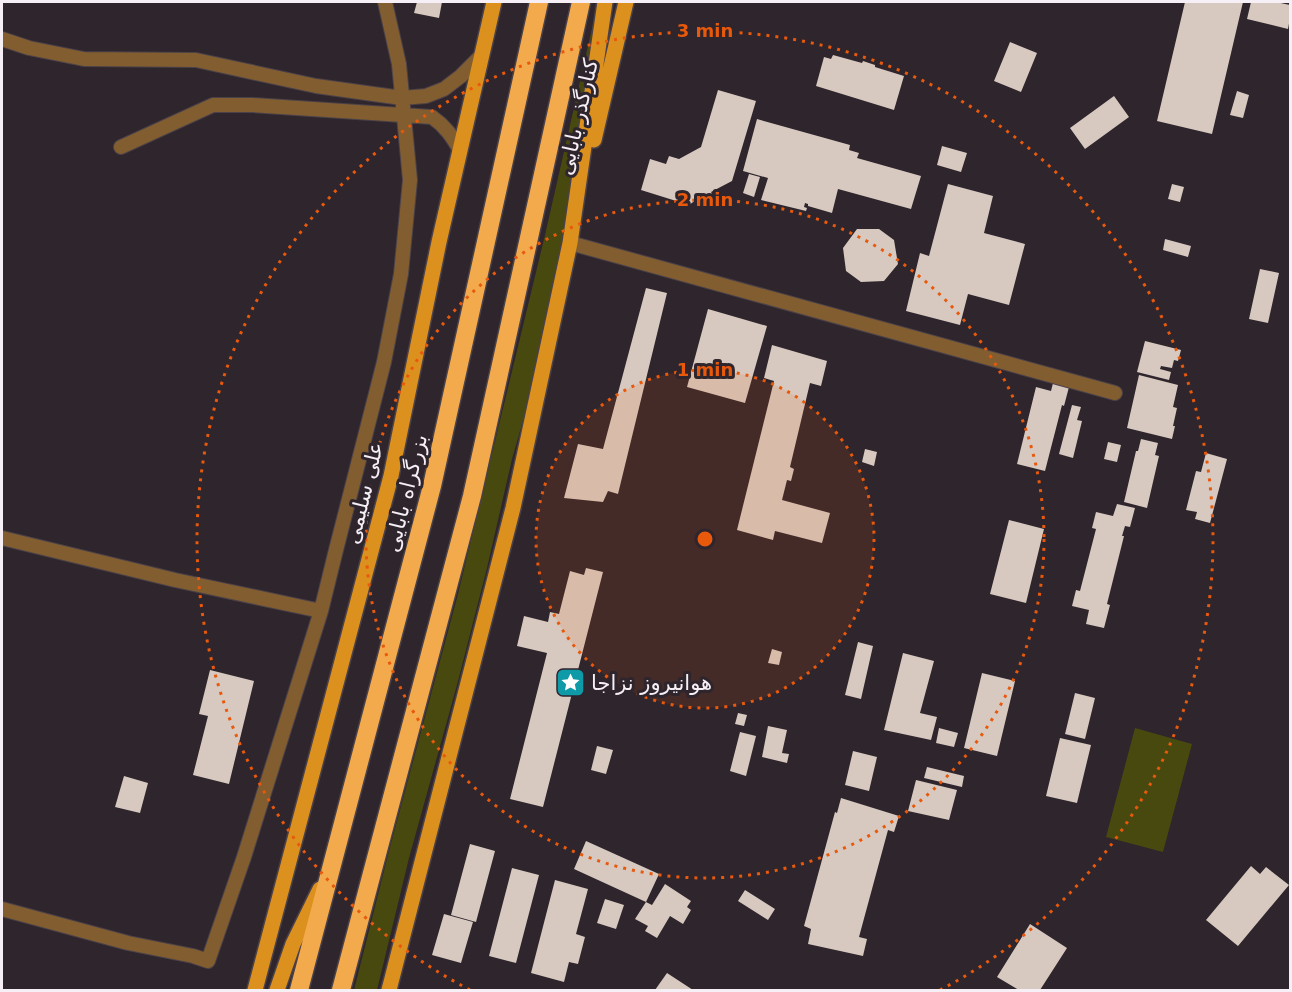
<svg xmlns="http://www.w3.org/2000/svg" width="1292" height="992" font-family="'DejaVu Sans',Cairo,sans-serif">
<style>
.green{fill:#48490f}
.building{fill:#d7c9bf}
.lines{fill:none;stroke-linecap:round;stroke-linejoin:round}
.minor-casing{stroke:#4a4149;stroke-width:16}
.major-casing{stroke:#4a4149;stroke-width:18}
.highway-casing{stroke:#4a4149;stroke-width:21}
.minor{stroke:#825d30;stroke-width:14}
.major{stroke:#dc901e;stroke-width:15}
.highway{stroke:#f3aa4c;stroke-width:18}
.ring{fill:none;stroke:#e8590c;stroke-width:3;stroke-dasharray:3 6}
.labels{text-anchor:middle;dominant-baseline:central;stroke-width:6;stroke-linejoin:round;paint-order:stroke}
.street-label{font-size:21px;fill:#f6eff5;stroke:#2e252d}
.poi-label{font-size:21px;fill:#f6eff5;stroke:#2e252d;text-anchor:start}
.centre{fill:#e8590c;stroke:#2e252d;stroke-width:3}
.ring-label{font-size:18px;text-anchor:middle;font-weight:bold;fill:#e8590c;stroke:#2e252d;stroke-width:6;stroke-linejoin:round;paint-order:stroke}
</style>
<rect width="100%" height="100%" fill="#2e252d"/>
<!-- green -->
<path class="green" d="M598,2L575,183L553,294L530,396L512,459L487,568L457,685L409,858L377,990H354L389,851L458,594L545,235Z
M1135,728L1192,744L1163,852L1106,837Z"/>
<!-- building -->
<path class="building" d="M417,2H442L439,18L414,13Z
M1185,2H1243L1212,134L1157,121Z
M1251,2H1276L1290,5V18L1288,29L1247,19Z
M1010,42L1037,53L1021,92L994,81Z
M833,55L862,63L863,61L875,65V67L904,76L894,110L816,86L824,57L831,59Z
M718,90L756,101L732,181L711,192L714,197L699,206L696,200L689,205L641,190L650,159L666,164L669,156L679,159L701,147Z
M1237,91L1249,95L1243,118L1230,115Z
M1114,96L1129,117L1085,149L1070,128Z
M757,119L850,145L849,150L859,153L857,158L921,176L911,209L838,189L832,213L808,206V204L805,203L804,207L807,208L806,211L761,200L768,178L743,171Z
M942,146L967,153L961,172L937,165Z
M749,174L760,177L754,197L743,193Z
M948,184L993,196L984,233L1025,244L1009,305L968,294L960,325L906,311L920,253L929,256Z
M1172,184L1184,187L1180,202L1168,199Z
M857,229H879L894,240L898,264L884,281L861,282L846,271L843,248Z
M1165,239L1191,246L1188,257L1163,250Z
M1260,269L1279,273L1268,323L1249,319Z
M646,288L667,293L618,494L608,491L603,502L564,498L578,444L603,449Z
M708,309L767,326L745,403L687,387Z
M1145,341L1181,350L1178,361L1174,360L1172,368L1161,366L1160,369L1171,372L1169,380L1137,372Z
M772,345L827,361L821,386L810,383L790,467L794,469L791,481L787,480L782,500L830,513L822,543L775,531L773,540L737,530L774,381L764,378Z
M1139,375L1178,385L1173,407L1177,408L1173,426H1175L1172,439L1127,428Z
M1053,383L1069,387L1064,406L1062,405L1045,471L1017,464L1036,387L1051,391Z
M1072,405L1081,407L1077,420L1082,421L1073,458L1059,454Z
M1141,439L1158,443L1155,455L1159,456L1147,508L1124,502L1136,451H1138Z
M1108,442L1121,445L1117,462L1104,459Z
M865,449L877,452L874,466L862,462Z
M1206,453L1227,459L1210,523L1195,519L1197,512L1186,510L1196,471L1201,472Z
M1117,504L1135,508L1130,527L1125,526L1122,536H1124L1107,604L1110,605L1104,628L1086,624L1089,610L1072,606L1076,590L1080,591L1096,529L1092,528L1096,512L1113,516Z
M1009,520L1044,529L1026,603L990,594Z
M586,568L603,572L543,807L510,799L547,653L517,646L524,616L548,622L550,612L559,614L570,571L584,575Z
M858,642L873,646L861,699L845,695Z
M772,649L782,652L779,665L768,663Z
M903,653L934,661L920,713L937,717L931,740L884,730Z
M210,670L254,681L229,784L193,775L208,716L199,714Z
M982,673L1015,681L997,756L964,748Z
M1075,693L1095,698L1085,739L1065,734Z
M738,713L747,715L744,726L735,724Z
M768,726L787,730L782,753L789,754L787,763L762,757Z
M939,728L958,733L954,747L936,743Z
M740,732L756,736L746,776L730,771Z
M1060,738L1091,745L1077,803L1046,796Z
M597,746L613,750L606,774L591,770Z
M853,751L877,757L869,791L845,785Z
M927,767L964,776L962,787L924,778Z
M124,776L148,783L140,813L115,807Z
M916,780L957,790L949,820L908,811Z
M841,798L899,816L894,832L888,830L859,937L867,939L863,956L808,944L811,929L804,926L835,812L837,813Z
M586,841L659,874L646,902L652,905L665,884L691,901L687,907L691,910L683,924L670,916L657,938L645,931L648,926L635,919L646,902L574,869Z
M470,844L495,851L476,922L451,915Z
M1251,866L1260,874L1266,867L1289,885L1238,946L1206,920Z
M512,868L539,875L516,963L489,956Z
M555,880L588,889L576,934L585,937L578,964L569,962L564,982L531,973Z
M745,890L775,909L768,920L738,901Z
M605,899L624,905L616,929L597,923Z
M444,914L473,922L461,963L432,955Z
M1030,924L1067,948L1040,990H1019L997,977Z
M667,973L693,990H655Z"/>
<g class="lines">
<defs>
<path id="minor" d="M2,39L29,48L84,59L196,60L316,86L402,98L426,96L444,89L461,76L481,56
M121,147L213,105H252L432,117C445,126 452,136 460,150
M570,243L1115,393
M2,538L175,580L321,611L336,550L384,362L401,274L410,180L399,64L385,2
M2,909L128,943L193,956L208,961L244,857L321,611"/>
<path id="major" d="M594,140L626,2
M255,990L391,476L439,242L494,2
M277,990L293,944L320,889
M389,990L513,508L570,243L605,2"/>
<path id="highway" d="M299,990L432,486L539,2
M341,990L472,496L581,2"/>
</defs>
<!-- minor casing -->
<use href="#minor" class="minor-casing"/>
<!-- major casing -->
<use href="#major" class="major-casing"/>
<!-- highway casing -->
<use href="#highway" class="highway-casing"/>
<!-- minor -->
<use href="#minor" class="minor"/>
<!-- major -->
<use href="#major" class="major"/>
<!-- highway -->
<use href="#highway" class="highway"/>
</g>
<!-- distance rings -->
<circle cx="705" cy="539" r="169" fill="#e8590c" fill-opacity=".12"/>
<g class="ring">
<circle cx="705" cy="539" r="169"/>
<circle cx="705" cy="539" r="339"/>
<path d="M470 990A508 508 0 1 1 940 990"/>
</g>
<!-- icons -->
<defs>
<symbol id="sight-square" viewBox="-11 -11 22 22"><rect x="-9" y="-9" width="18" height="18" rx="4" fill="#0f9aa8" stroke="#2e252d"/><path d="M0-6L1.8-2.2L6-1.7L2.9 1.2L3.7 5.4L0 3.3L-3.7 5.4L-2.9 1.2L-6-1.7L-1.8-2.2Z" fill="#fff"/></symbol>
</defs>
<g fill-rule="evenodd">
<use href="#sight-square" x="554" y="666" width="33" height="33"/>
</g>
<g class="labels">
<!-- street labels -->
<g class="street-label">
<text transform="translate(578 117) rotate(-77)">کنارگذر بابایی</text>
<text transform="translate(364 493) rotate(-76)">علی سلیمی</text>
<text transform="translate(406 493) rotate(-76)">بزرگراه بابایی</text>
</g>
<!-- poi labels -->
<g class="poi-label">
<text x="591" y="683">هوانیروز نزاجا</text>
</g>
</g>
<circle cx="705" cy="539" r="9" class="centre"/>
<g class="ring-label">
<text x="705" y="37">3 min</text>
<text x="705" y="206">2 min</text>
<text x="705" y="376">1 min</text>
</g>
<!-- border -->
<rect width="1292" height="992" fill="none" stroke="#f6eff5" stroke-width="6"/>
</svg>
